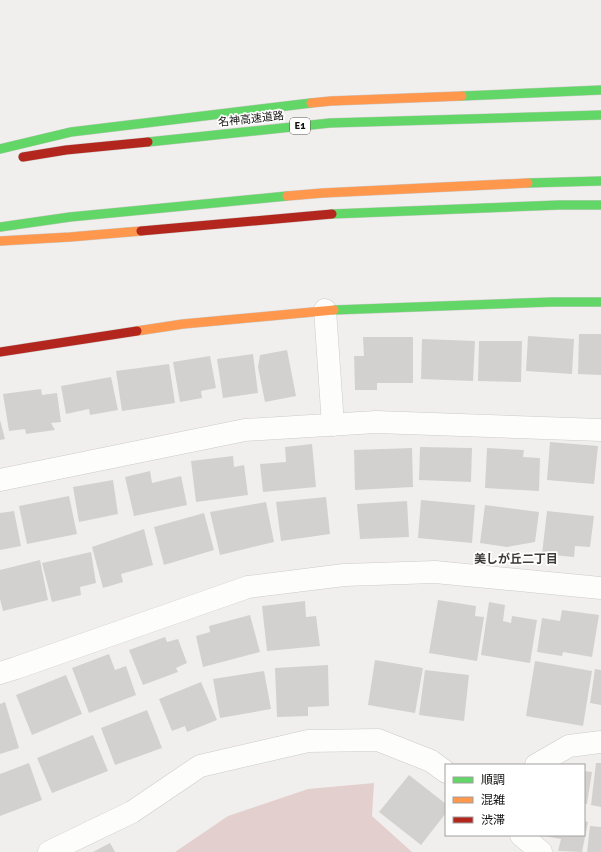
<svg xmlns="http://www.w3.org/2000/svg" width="601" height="852" font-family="Signika,'Noto Sans JP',sans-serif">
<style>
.green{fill:#e3d0ce}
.building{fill:#d2d1d0}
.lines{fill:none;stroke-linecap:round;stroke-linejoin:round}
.street-casing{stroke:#cccbc9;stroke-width:23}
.fast-casing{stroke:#cccbc9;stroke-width:10}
.slow-casing{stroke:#cccbc9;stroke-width:10}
.jam-casing{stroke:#cccbc9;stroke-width:10}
.street{stroke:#fdfdfc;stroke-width:22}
.fast{stroke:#63d668;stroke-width:9}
.slow{stroke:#ff974d;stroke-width:9}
.jam{stroke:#b3261e;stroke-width:9}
.labels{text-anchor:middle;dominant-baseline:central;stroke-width:3.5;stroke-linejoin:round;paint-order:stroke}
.shield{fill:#fff;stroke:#5a5958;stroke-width:1}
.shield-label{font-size:10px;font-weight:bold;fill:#131211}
.street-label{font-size:11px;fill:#131211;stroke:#fff}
.neighbourhood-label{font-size:12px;font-weight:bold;fill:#3d3b39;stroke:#fff}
</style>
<rect width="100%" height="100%" fill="#f1efed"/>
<!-- green -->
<path class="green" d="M374,783L372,816L412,852H175L228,816L308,789Z"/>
<!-- building -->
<path class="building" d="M579,334H601V375L578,374Z
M528,336L574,339L572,374L526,371Z
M363,337H413V383H377V390H355L354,356H364Z
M422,339L475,341L473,381L421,379Z
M479,341H522L521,382L478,381Z
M287,350L296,396L265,402L258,367L260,355Z
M253,354L258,393L223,398L217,359Z
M210,356L216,388L201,391L202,398L180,402L173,362Z
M169,364L175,403L122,411L116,371Z
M111,377L118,410L90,415L89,409L66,414L61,386Z
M41,389L42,395L57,393L61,422L51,423L55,430L26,434L25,429L9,431L3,394Z
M0,420L5,439L0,440Z
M550,442L598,446L594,484L547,480Z
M312,444L316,487L263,492L260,464L286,462L285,447Z
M420,447L472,448L471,482L419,480Z
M412,448L413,487L355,490L354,450Z
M487,448L524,450L523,457L540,458L539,491L485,488Z
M233,456L234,467L244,465L248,495L196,502L191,461Z
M150,471L152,483L181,476L187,505L134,516L125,477Z
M113,480L118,514L79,522L73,487Z
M69,496L77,534L27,544L19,506Z
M326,497L330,534L281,541L276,502Z
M421,500L475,505L472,543L418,538Z
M407,501L409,537L360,539L357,504Z
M266,502L274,542L220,555L210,512Z
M485,505L539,512L535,542L507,547L480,543Z
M14,511L21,546L0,550V513Z
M547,511L594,516L590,547L575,546L574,557L542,554Z
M204,513L214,550L164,565L154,527Z
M144,529L153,565L121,574L123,582L103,588L92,547Z
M91,552L96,583L80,587L81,595L52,602L42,563Z
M40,560L48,600L3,611L0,599V570Z
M438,600L476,606L475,616L484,617L477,661L429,653Z
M305,601L306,617L316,616L320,646L267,651L262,606Z
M489,602L505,605L503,621L511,623L512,616L537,620L530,663L481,655Z
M562,610L599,615L592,657L563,652L562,656L537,652L542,618L560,621Z
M250,615L260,652L203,667L196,636L210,632L209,626Z
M165,637L167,642L178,639L187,663L176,668L178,672L143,685L129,650Z
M109,654L115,670L126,666L136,695L89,713L72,668Z
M375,660L423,668L415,713L368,705Z
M535,661L592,671L583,726L526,716Z
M328,665L329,706L308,707V716L277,717L275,668Z
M595,669L601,670V705L590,703Z
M425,670L469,675L464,721L419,715Z
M264,671L271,709L220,718L213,679Z
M66,675L82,714L32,735L16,695Z
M201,682L217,720L187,732L185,726L172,731L159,699Z
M5,702L19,748L0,754V704Z
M147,710L162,748L115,765L101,728Z
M93,735L108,771L52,793L37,758Z
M29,763L42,800L0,816V774Z
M596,763H601V807L591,805Z
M584,771L592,772L587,804H584Z
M409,775L446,804V813L421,845L379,812Z
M584,821L588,822L582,852L558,851L561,839L544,836L584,835Z
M590,826L601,827V852H587Z
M110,843L115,852H93Z"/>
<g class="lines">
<defs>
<path id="street" d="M325,310L333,425
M0,480L245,430L376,422L601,430
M0,673L16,668L248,587L344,575L435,572L601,588
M536,765L569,746L601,742
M521,835L541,852
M49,852L132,812L200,766L308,741L378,740L431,761L446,772"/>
<path id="fast" d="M462,96L601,90
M148,142L330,123L601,115
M0,149L71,132L311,103
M528,183L601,181
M332,214L559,205H601
M0,227L70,217L287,196
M334,310L552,302H601"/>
<path id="slow" d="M311,103L331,101L462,96
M287,196L323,193L528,183
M0,241L70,237L141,231
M137,331L183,324L334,310"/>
<path id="jam" d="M23,157L66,150L148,142
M141,231L332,214
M0,352L137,331"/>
</defs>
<!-- street casing -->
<use href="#street" class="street-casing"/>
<!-- fast casing -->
<use href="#fast" class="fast-casing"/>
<!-- slow casing -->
<use href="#slow" class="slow-casing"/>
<!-- jam casing -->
<use href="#jam" class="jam-casing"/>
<!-- street -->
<use href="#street" class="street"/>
<!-- fast -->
<use href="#fast" class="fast"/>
<!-- slow -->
<use href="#slow" class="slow"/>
<!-- jam -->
<use href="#jam" class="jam"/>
</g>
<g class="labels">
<!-- shield labels -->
<rect class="shield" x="290" y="118" width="20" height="16" rx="3"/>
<g class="shield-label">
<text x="300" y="126">E1</text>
</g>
<!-- street labels -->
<g class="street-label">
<text transform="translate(251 119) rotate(-6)">名神高速道路</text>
</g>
<!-- neighbourhood labels -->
<g class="neighbourhood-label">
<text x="516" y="559">美しが丘二丁目</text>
</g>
</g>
<!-- legend -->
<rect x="445" y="764" width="140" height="72" fill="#ffffff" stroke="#a1a0a0"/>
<rect x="453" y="777" width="20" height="6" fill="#63d668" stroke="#a1a0a0"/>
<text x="481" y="784" font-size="12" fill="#131211">順調</text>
<rect x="453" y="797" width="20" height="6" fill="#ff974d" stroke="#a1a0a0"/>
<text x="481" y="804" font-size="12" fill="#131211">混雑</text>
<rect x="453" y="817" width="20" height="6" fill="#b3261e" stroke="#a1a0a0"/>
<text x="481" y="824" font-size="12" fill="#131211">渋滞</text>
</svg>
